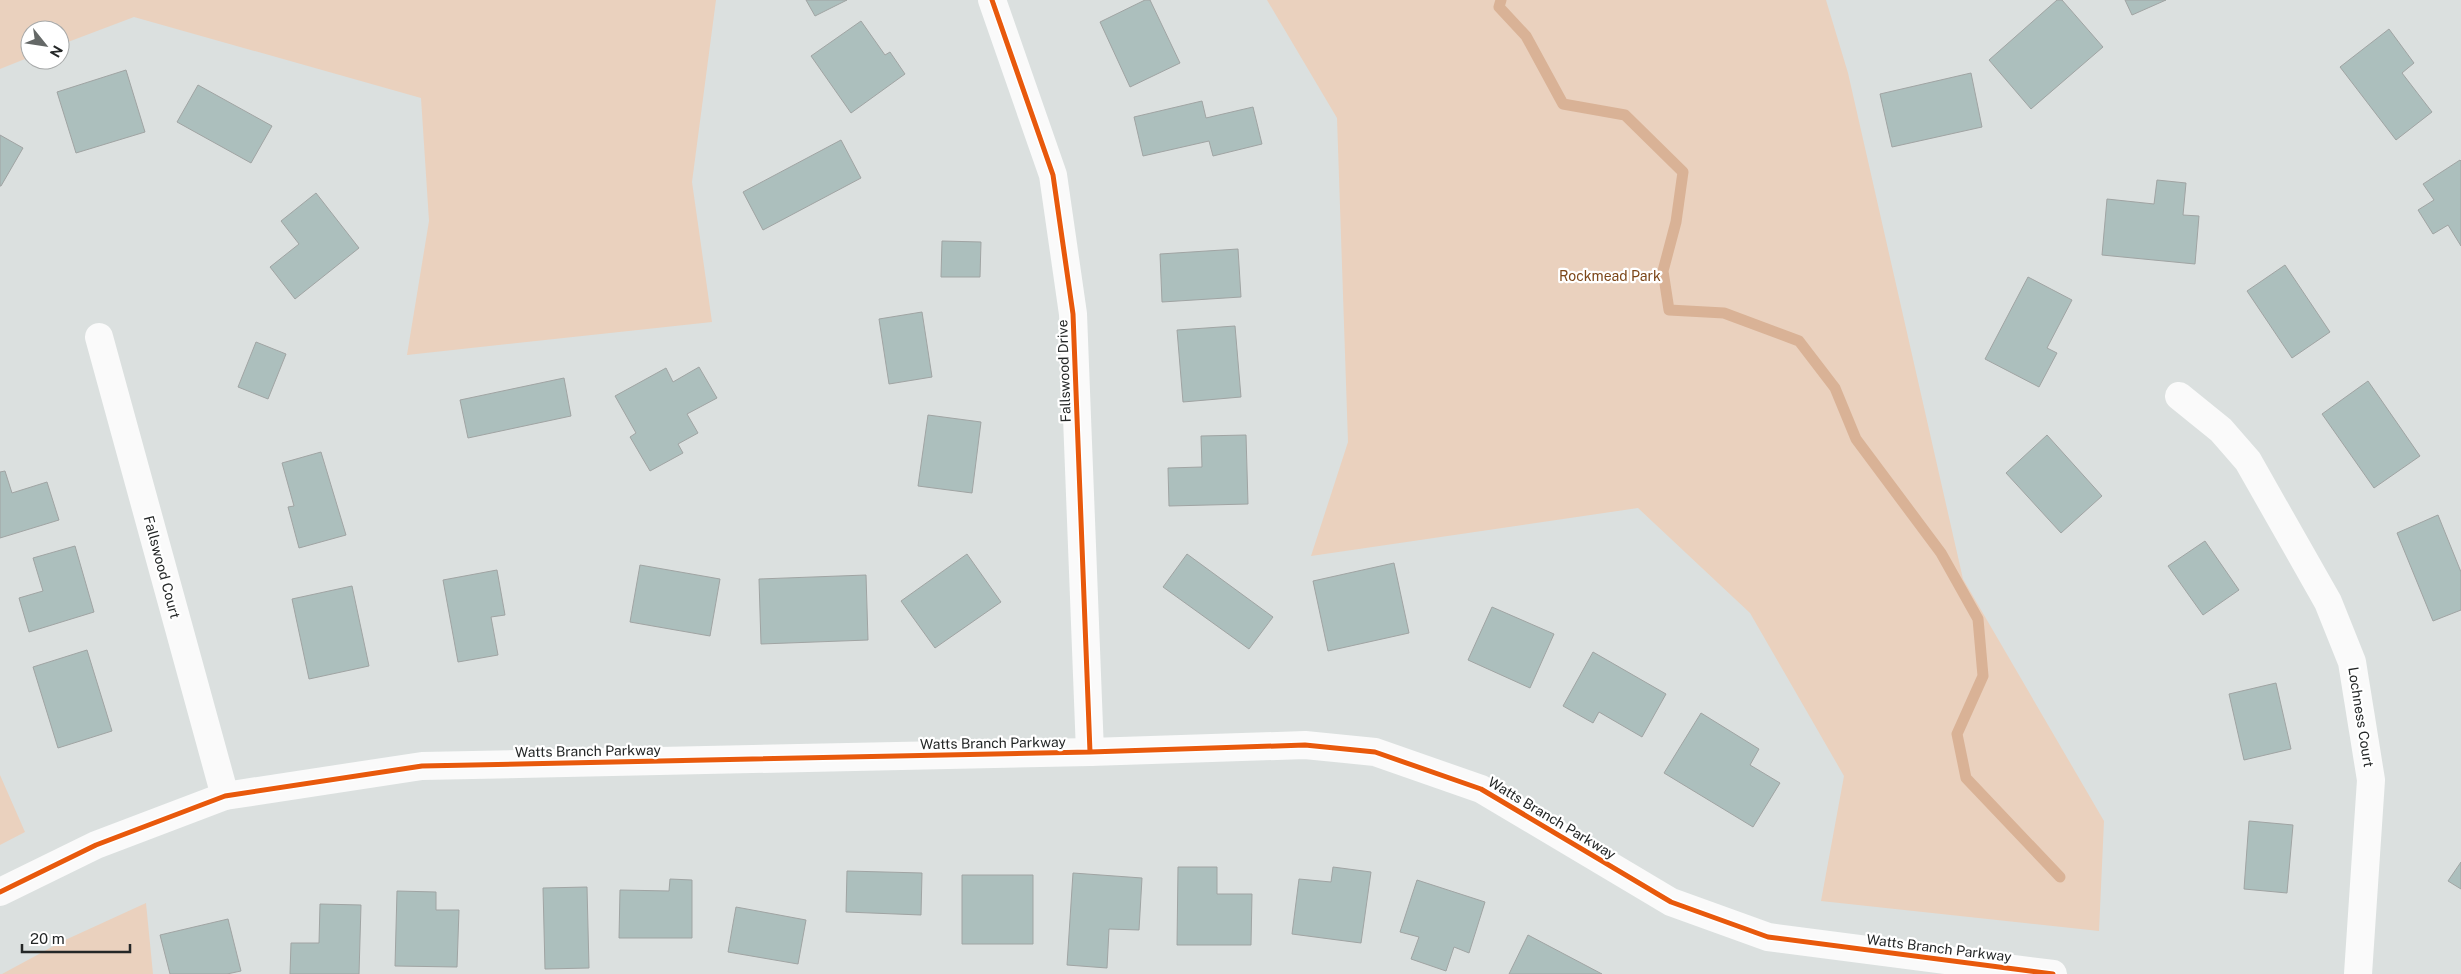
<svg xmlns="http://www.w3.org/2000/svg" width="2461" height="974" font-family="'Public Sans',sans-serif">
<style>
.green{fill:#ead1be}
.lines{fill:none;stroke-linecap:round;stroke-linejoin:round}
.stream{stroke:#d9b296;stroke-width:11}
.building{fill:#acbfbd;stroke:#a0a4a3}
.street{stroke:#fafafa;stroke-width:28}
.secondary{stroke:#fafafa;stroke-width:28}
.cycleway-casing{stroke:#fff;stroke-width:8}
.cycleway{stroke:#e8590c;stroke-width:5}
.labels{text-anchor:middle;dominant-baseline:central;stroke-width:4.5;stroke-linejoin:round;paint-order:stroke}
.park-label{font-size:14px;fill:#7c4618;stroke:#fff}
.street-label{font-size:14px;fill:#242727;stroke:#fff}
</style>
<rect width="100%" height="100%" fill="#dbe0df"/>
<!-- green -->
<path class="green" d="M0,0H716L692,182L712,322L407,355L429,221L421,98L134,17L60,45V30H30V57L0,69Z
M1267,0H1826L1848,73L1963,579L2104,821L2099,931L1821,901L1844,776L1750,613L1638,508L1311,556L1348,442L1337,118Z
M0,775L25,832L0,845Z
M146,903L153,974H2L63,941Z"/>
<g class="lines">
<!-- stream -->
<path class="stream" d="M1501,0L1499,7L1526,36L1563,104L1625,115L1683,172L1676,222L1663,271L1669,310L1724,313L1799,341L1835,388L1856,439L1941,553L1978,619L1983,676L1957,734L1966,778L2060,877"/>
</g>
<!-- building -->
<path class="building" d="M806,0H847L815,16Z
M1145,0H1150L1180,63L1130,87L1100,22Z
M2057,0H2062L2103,47L2031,109L1989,60Z
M2125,0H2166L2132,15Z
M861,21L885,55L890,52L905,74L851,113L811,56Z
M2389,29L2414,63L2402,73L2432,112L2396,140L2340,67Z
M126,70L145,132L76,153L57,92Z
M1971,73L1982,127L1892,147L1880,94Z
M198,85L272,126L251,163L177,122Z
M1202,101L1206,118L1253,107L1262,144L1213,156L1209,141L1143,156L1134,117Z
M0,135L23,148L1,186H0Z
M841,140L861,178L763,230L743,192Z
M2460,160L2461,161V246L2448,225L2433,234L2418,210L2434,200L2423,184Z
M2157,180L2186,183L2183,215L2199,216L2195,264L2102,255L2107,199L2154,204Z
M316,193L359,248L295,299L270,267L299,244L281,221Z
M942,241L981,242L980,277H941Z
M1238,249L1241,297L1162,302L1160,254Z
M2285,265L2330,332L2292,358L2247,291Z
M2028,277L2072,300L2047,348L2057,353L2039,387L1985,359Z
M922,312L932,377L889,384L879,319Z
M1235,326L1241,397L1183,402L1177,330Z
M256,342L286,354L268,399L238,387Z
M699,367L717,398L687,414L698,433L678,444L683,453L650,471L630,437L636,433L615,396L666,368L673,382Z
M564,378L571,416L468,438L460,400Z
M2368,381L2420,456L2374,488L2322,414Z
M928,415L981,422L972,493L918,486Z
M1246,435L1248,504L1169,506L1168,468L1202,467L1201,436Z
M2047,435L2102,496L2061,533L2006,473Z
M321,452L346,535L299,548L288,507L294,506L282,463Z
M5,471L12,493L47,482L59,520L0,538V472Z
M2438,515L2461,572V610L2433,621L2397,533Z
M2205,541L2239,590L2203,615L2168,566Z
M75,546L94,612L29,632L19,598L43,591L33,558Z
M967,554L1001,602L935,648L901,601Z
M1187,554L1273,617L1249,649L1163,587Z
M1394,563L1409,633L1328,651L1313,581Z
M640,565L720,579L710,636L630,622Z
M497,570L505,615L491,617L498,655L458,662L443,580Z
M866,575L868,640L761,644L759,579Z
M352,586L369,666L309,679L292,599Z
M1492,607L1554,634L1530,688L1468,660Z
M87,650L112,731L58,748L33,667Z
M1593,652L1666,694L1642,737L1599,712L1593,723L1563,706Z
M2276,683L2291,749L2244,760L2229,694Z
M1701,713L1759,749L1750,765L1780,783L1753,827L1664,773Z
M2249,821L2293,825L2287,893L2244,889Z
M2461,862V889L2448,881Z
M1178,867H1217V894H1252L1251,945H1177Z
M1333,867L1371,872L1361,943L1292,934L1299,879L1331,882Z
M847,871L922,873L921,915L846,912Z
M1073,873L1142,878L1139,930L1109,929L1107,968L1067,965Z
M962,875H1033V944H962Z
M670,879L692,880V938H619L620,890L669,891Z
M1417,880L1485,902L1469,953L1454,947L1446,971L1411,959L1419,937L1400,932Z
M587,887L589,968L545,969L543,888Z
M397,891L436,892V910H459L457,967L395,966Z
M320,904L361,905L359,974H290L291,943H319Z
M736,907L806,920L798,964L728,952Z
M228,919L241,971L227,974H170L160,935Z
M1528,935L1602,974H1509Z"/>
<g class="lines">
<!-- street -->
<path class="street" d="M992,0L1053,175L1073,314L1090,752
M99,337L225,796
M2179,396L2221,430L2248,461L2328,602L2352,662L2371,780L2358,974"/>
<!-- secondary -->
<path class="secondary" d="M0,892L96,845L225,796L422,766L1090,752L1305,745L1375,752L1481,789L1671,902L1768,937L2053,974"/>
<defs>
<path id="cycleway" d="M992,0L1053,175L1073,314L1090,752
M0,892L96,845L225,796L422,766L1090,752L1305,745L1375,752L1481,789L1671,902L1768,937L2053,974"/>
</defs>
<!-- cycleway casing -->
<use href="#cycleway" class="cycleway-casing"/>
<!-- cycleway -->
<use href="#cycleway" class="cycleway"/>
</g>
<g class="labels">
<!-- park labels -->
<g class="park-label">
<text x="1610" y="276">Rockmead Park</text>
</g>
<!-- street labels -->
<g class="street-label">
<text transform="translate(1064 371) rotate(-92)">Fallswood Drive</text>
<text transform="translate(162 567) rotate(75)">Fallswood Court</text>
<text transform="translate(2361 717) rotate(81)">Lochness Court</text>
<text transform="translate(993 743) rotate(-1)">Watts Branch Parkway</text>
<text transform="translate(588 751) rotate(-1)">Watts Branch Parkway</text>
<text transform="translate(1552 818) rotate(31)">Watts Branch Parkway</text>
<text transform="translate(1939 948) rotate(7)">Watts Branch Parkway</text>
</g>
</g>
<!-- north arrow -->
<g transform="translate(45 45) rotate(120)"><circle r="24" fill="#ffffff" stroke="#a7a9a9"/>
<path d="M0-4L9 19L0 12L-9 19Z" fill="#646867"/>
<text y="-8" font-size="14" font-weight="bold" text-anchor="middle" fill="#242727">N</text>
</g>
<!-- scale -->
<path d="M22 944v8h108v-8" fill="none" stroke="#242727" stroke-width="2.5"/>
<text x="30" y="944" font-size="15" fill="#242727" stroke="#ffffff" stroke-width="4" paint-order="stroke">20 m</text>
</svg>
